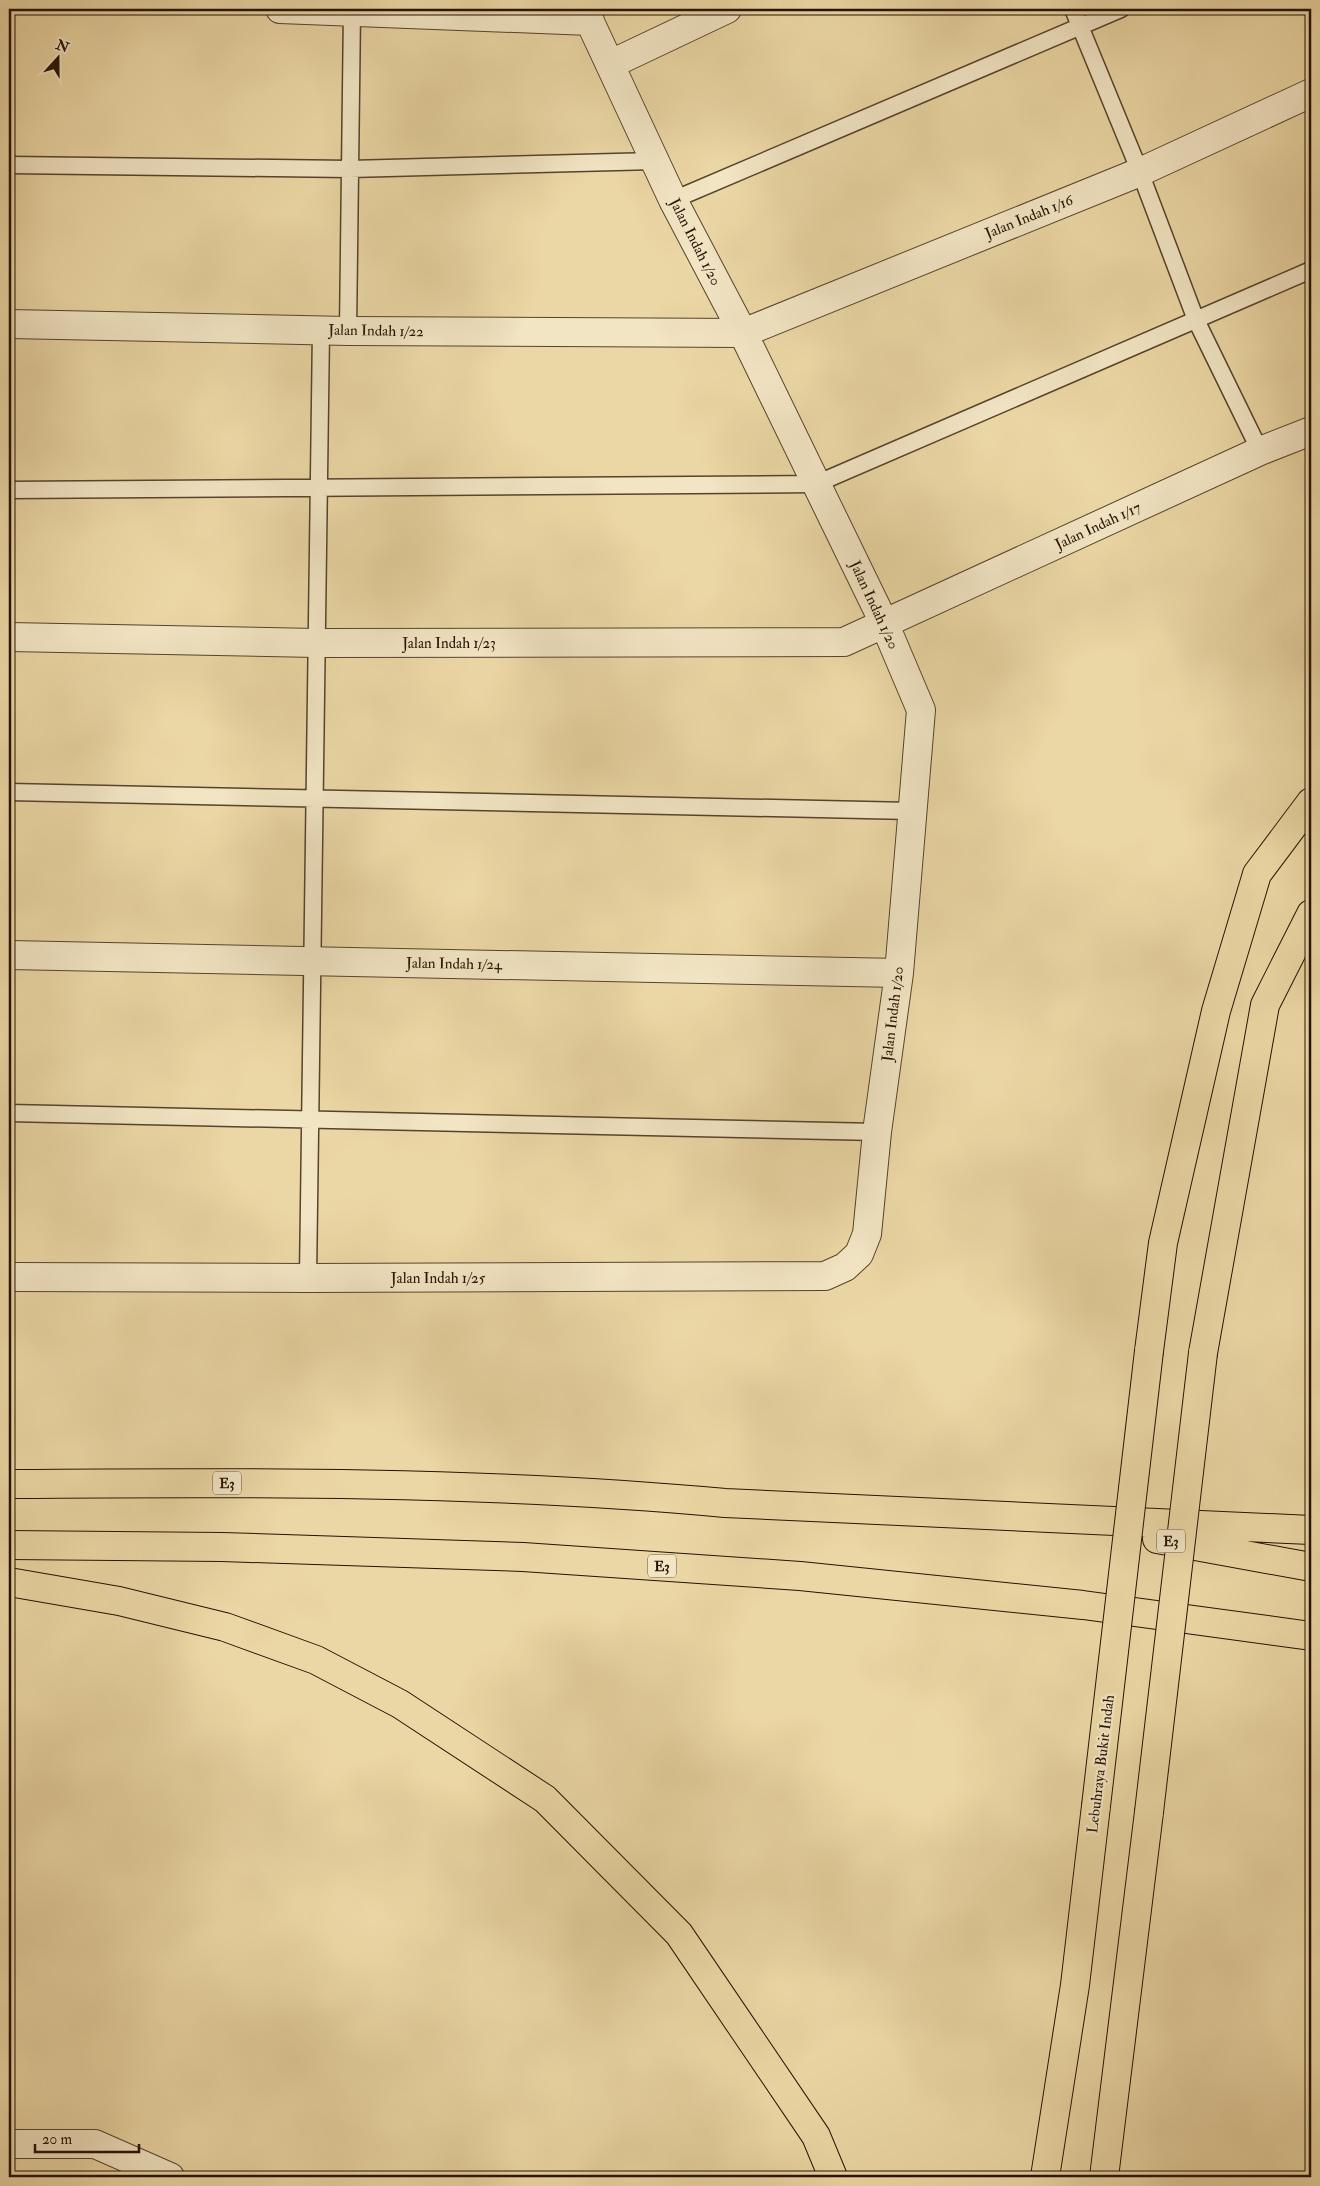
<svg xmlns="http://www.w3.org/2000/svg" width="1320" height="2186" font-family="'IM FELL Double Pica',serif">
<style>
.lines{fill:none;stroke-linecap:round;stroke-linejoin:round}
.service-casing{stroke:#56432c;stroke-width:19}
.minor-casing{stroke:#56432c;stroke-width:30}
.trunk-casing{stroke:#241204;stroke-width:30}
.motorway-casing{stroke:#241204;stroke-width:30}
.service{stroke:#f2e5c4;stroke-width:16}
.minor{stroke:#f2e5c4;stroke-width:28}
.trunk{stroke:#ebd7a5;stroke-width:28}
.motorway{stroke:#ebd7a5;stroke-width:28}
.trunk-bridge-casing{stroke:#241204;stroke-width:30;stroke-linecap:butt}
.trunk-bridge{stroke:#ebd7a5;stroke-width:28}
.labels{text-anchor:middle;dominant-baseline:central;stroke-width:4.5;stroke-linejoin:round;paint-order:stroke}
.shield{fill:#f2e5c4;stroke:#62513e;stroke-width:1}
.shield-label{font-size:14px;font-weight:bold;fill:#241204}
.street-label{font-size:15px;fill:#241204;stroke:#f2e5c4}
</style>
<rect width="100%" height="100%" fill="#ebd7a5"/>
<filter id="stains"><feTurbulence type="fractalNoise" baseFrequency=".004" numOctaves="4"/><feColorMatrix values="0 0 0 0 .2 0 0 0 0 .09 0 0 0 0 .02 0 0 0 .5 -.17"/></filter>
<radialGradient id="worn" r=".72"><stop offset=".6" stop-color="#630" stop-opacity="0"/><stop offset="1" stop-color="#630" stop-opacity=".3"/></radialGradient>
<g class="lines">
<defs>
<path id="service" d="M1073,9L1140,172L1196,320L1260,451
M9,165L350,169L655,161
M673,200L1121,9
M348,331L352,11
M9,490L816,484L1311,270
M9,792L911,811
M9,1113L877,1132
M308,1278L321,330"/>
<path id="minor" d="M280,9L590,21
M611,64L727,9
M9,324L348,331L743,333L1140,172L1311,93
M9,637L317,643L844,642L1260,451L1311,431
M9,955L899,973
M9,1277L308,1278L825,1276L845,1267L859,1254L867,1234L877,1132L899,973L921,710L885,625L743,333L673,200L584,9
M9,2144H95L170,2177"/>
<path id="trunk" d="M1045,2177L1075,1985L1096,1806
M1104,2177L1149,1812"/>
<path id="motorway" d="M1149,1351L1163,1243L1216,1011L1257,874L1311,802
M1203,1353L1265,1005L1311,914
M9,1484C248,1482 486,1481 725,1503L1311,1530
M1157,1539L1311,1567
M9,1545L222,1547L523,1557L800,1576L1083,1605L1311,1636
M9,1582L119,1601L225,1627L316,1660L400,1704L545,1799L679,1934L816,2136L833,2177"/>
</defs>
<!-- service casing -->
<use href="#service" class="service-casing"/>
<!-- minor casing -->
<use href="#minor" class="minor-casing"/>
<!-- trunk casing -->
<use href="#trunk" class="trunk-casing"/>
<!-- motorway casing -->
<use href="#motorway" class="motorway-casing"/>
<!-- service -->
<use href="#service" class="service"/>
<!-- minor -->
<use href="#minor" class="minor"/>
<!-- trunk -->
<use href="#trunk" class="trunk"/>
<!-- motorway -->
<use href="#motorway" class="motorway"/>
<defs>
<path id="trunk-bridge" d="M1096,1806L1149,1351
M1149,1812L1203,1353"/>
</defs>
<!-- trunk-bridge casing -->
<use href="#trunk-bridge" class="trunk-bridge-casing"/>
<!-- trunk-bridge -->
<use href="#trunk-bridge" class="trunk-bridge"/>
</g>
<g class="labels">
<!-- shield labels -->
<g class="shield">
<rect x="213" y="1471.5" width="28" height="23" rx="4"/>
<rect x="1157" y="1529.5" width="28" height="23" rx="4"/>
<rect x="648" y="1554.5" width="28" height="23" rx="4"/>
</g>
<g class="shield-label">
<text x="227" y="1483">E3</text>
<text x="1171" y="1541">E3</text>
<text x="662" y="1566">E3</text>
</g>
<!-- street labels -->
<g class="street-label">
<text transform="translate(1029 217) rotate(-22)">Jalan Indah 1/16</text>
<text transform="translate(695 242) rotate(63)">Jalan Indah 1/20</text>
<text transform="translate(376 331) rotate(1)">Jalan Indah 1/22</text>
<text transform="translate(1098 526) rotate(-25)">Jalan Indah 1/17</text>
<text transform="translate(874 605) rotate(65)">Jalan Indah 1/20</text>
<text x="449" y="643">Jalan Indah 1/23</text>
<text transform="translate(454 964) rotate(1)">Jalan Indah 1/24</text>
<text transform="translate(893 1014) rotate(-83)">Jalan Indah 1/20</text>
<text x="438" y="1278">Jalan Indah 1/25</text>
<text transform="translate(1101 1764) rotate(-83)">Lebuhraya Bukit Indah</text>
</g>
</g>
<!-- margin -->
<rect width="1320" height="2186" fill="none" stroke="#ebd7a5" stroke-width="30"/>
<rect x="10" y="10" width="1300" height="2166" fill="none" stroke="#241204" stroke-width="2.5"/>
<rect x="15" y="15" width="1290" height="2156" fill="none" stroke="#241204"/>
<!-- north arrow -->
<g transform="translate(58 58) rotate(21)" stroke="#f2e5c4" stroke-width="4" paint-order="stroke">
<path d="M0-4L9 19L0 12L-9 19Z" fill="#241204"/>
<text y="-8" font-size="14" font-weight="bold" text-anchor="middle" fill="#241204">N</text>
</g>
<!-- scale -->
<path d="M35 2144v8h104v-8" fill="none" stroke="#241204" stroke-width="2.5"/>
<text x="42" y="2144" font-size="15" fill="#241204" stroke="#f2e5c4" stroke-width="4" paint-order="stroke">20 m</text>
<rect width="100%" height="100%" filter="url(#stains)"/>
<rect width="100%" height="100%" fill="url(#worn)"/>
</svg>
